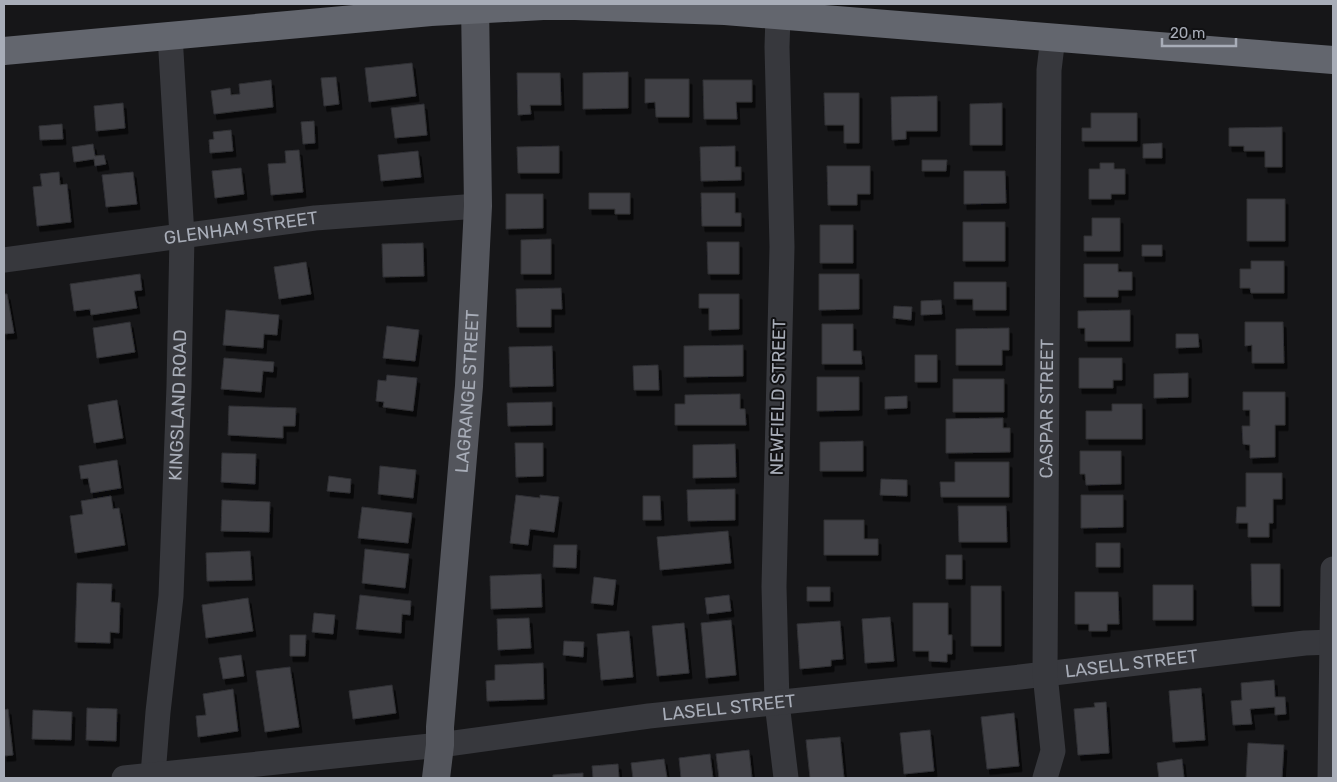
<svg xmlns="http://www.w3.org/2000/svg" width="1337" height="782" font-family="Rubik,sans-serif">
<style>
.building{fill:#404145;stroke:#303034;filter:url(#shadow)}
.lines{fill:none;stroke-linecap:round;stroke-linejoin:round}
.minor{stroke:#37383d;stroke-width:25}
.major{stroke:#53555c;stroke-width:28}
.highway{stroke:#63666e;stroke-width:28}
.labels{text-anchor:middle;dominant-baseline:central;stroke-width:4;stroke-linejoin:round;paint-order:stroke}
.street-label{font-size:18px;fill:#a8adb8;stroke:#111113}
</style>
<defs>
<filter id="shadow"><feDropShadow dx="3" dy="5.5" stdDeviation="0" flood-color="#0009"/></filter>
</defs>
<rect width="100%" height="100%" fill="#161618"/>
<!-- building -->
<path class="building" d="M412,63L416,96L369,102L365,68Z
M628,72V108L583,109V73Z
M517,73H560L561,105H530L531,114L518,115Z
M336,77L339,104L324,106L321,78Z
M645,79H689V117H656L655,102L645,103Z
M271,80L273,107L214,114L211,91L230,88L231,95L240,94L239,84Z
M703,80H752V102H736L737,119H704Z
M824,93H859V143H844V125H825Z
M937,96V131H906V139L892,140L891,97Z
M123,103L125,128L96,131L94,106Z
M1002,103V145H970V104Z
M424,104L427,135L395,138L391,108Z
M1091,113H1137V141H1082V128H1091Z
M314,121L315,143L303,144L301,122Z
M62,124L63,139L40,140L39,126Z
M1282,127V167H1265V151H1244V146H1229V128Z
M231,130L233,151L210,153L209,140L214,139L213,132Z
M1162,143V158H1143V144Z
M93,144L95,156L104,155L106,164L95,166L94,159L74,162L72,147Z
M559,146V173H518L517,147Z
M735,146V167H741V180L701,181L700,147Z
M299,150L303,192L271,195L268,164L286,163L285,151Z
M418,151L421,177L381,181L378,155Z
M922,160H947L946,171H922Z
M1100,163H1114V169H1125V194H1111V199H1089V169H1100Z
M827,166H870V194H857V205H828Z
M241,168L244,194L215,198L212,171Z
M964,171H1005L1006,203L964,204Z
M59,172L60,185L67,184L71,222L37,226L33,187L42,186L40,174Z
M133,172L137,204L106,207L102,175Z
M589,193H630V214H615V209H589Z
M701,193H735V213H741V226H702Z
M506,194H543V228L506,229Z
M1247,199H1285V241H1247Z
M1092,218H1120V251H1084V236H1092Z
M963,222H1005V261H963Z
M820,225H853V263H820Z
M551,239V274H521V240Z
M707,242H739V274H708Z
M423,243L424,276L383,277L382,244Z
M1142,245H1162V256H1142Z
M1251,261H1284V293H1251L1250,288H1240V269H1251Z
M306,262L311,294L279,299L274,267Z
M1084,264H1118V272H1132V290H1118V297H1084Z
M140,274L142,290L134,291L137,308L91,315L90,309L74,311L70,284Z
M819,274H859V309L819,310Z
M954,282H1006V310H973V299H954Z
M561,288L562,309H551V327H517L516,289Z
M4,294H7L14,333L4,334Z
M699,294H739V329L709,330V308H699Z
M941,300L942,314L921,315V301Z
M894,306L912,307L911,320L893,318Z
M226,310L279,315L277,335L264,334L263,348L223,345Z
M1130,310V341H1085V328H1078V311Z
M130,322L135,352L97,358L93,328Z
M1245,322H1283L1284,363H1252V345L1245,346Z
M822,324H853V351H861L862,364H822Z
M387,326L419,330L415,361L383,358Z
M1009,328V350H1002V365H956V329Z
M1176,334H1198L1199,347L1176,348Z
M743,345V376L684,377V346Z
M552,346L553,386L510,387L509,347Z
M915,355H937V382H915Z
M224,358L274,362L273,372L263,371L261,392L221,389Z
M1079,358H1122V380H1113V388H1079Z
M658,365L659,390H634L633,366Z
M1188,373V397L1154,398V374Z
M387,375L417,378L413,411L383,407L384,402L376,401L378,380L386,381Z
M817,377H859V410L817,411Z
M953,379H1004V412H953Z
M1243,392H1285V425H1275V457L1250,458V445L1243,444L1242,426H1250V410H1243Z
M740,394V409H745L746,425H675V404H685V395Z
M907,396V408L885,409V397Z
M117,400L123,438L94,443L88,405Z
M552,402V425L508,426L507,403Z
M1112,404H1142V439H1086V411H1112Z
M229,406L296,408L295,426H283V438L228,435Z
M1003,418V428H1010V452L946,453V419Z
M863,441V471H820V442Z
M515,443H543V476L516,477Z
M735,444L736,477L693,478V445Z
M1080,451H1121V484L1086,485L1085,474H1080Z
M222,453L256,454L255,484L221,482Z
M117,460L121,488L91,493L88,478L81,479L79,466Z
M955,462H1009V497H941L940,482H955Z
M380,466L416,470L413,498L378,494Z
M1246,473H1282V499H1273V523H1269V537H1248V523H1236L1237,507H1246Z
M329,476L351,479L350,493L327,491Z
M881,479L907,480V496L880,495Z
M735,489V520L688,521L687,490Z
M516,495L540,498V495L559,497L554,532L530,529L528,545L510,543Z
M1081,495H1123V527L1081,528Z
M111,496L113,509L119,508L125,545L75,553L70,516L83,514L81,501Z
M643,496H660L661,520H643Z
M222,500L270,502L269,532L221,531Z
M958,506H1006L1007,542H959Z
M362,507L412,513L408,543L358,538Z
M824,520H864V539H878V555H824Z
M728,531L731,563L660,570L657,537Z
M1096,543H1120V567H1096Z
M554,545H577L576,568L553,567Z
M365,549L409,554L405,588L362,583Z
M250,551L252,580L207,581L206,553Z
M946,555H962V579H946Z
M1251,564H1280V606H1252Z
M541,574L542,607L491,609L490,576Z
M594,577L616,580L613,605L591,603Z
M77,583L112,584L111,602L120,603L119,633L110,632V643L75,642Z
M1153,585H1193V620H1153Z
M971,586H1001V646H971Z
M807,587H830V601H807Z
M1075,592H1118L1119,624H1107V631H1089V624H1075Z
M360,595L411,601L410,615L402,614L401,633L356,629Z
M729,595L731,611L707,614L705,598Z
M248,598L253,631L206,638L202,605Z
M913,603H948V635H952V654H947V662L929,661V651H913Z
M314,613L335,615L333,634L312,632Z
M890,617L894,661L865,663L862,619Z
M529,618L531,648L498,650L497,619Z
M731,620L736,675L706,678L701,623Z
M840,621L843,659L831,660V666L800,669L797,624Z
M684,623L689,673L657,676L652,626Z
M629,631L633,677L601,680L597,634Z
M290,635H306L305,656H290Z
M564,641L584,642L583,657L563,655Z
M241,655L244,676L223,679L219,658Z
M543,663L544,699L487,701L486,681L495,680V665Z
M290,667L299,727L265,732L256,671Z
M1274,680L1275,697H1285L1286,714L1275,715V707L1250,709L1252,724L1233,725L1231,701L1242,700L1241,683Z
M392,685L396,713L353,719L349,691Z
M1201,688L1205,740L1173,742L1169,691Z
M233,689L238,731L198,737L196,716L206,715L203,694Z
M1106,702L1109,753L1078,755L1074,709L1095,707L1094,703Z
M87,708L117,709L116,741L86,740Z
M8,709L13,755L4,756V710Z
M33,710L72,712L71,740L32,739Z
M1014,713L1019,766L987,769L981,717Z
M930,730L934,771L904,774L900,733Z
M840,737L844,778H810L806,740Z
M1248,743L1284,745L1282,778H1246Z
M749,750L752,778H719L716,754Z
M710,754L713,778H681L679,758Z
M664,759L667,778H633L631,763Z
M1182,759L1184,778H1159L1157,763Z
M618,764L619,778H593L592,766Z
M583,773V778H553V775Z"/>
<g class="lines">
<!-- minor -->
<g class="minor">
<path d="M778,15L777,47L782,247L774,587L777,703L786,778"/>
<path id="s1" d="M4,260L315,218L478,206"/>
<path id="s2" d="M153,775L158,712L171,596L179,386L182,236L170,35"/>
<path id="s3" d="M124,778L440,745L649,716L1020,677L1305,643L1333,642"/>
<path id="s4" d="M1045,778L1053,751L1045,674L1049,70L1053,37"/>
<path d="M1330,778L1333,569"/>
</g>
<!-- major -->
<path class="major" id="s5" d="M436,778L440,745V727L469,386L478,206L475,4"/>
<!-- highway -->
<path class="highway" d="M4,51L431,12L543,6H575L725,11L1333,60"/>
</g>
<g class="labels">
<!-- street labels -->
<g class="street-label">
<text stroke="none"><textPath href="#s1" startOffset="239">GLENHAM STREET</textPath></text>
<text stroke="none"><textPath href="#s5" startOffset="388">LAGRANGE STREET</textPath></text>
<text transform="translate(778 397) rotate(-89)">NEWFIELD STREET</text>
<text stroke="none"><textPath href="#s2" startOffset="371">KINGSLAND ROAD</textPath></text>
<text stroke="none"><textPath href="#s4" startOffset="371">CASPAR STREET</textPath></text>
<text stroke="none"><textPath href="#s3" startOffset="1014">LASELL STREET</textPath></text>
<text stroke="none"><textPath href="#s3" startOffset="609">LASELL STREET</textPath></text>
</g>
</g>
<!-- border -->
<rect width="1337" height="782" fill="none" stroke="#a8adb8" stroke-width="10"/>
<!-- scale -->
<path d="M1162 38v8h74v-8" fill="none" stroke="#a8adb8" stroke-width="2.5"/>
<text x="1170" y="38" font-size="15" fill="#a8adb8" stroke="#111113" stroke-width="4" paint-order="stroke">20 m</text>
</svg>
